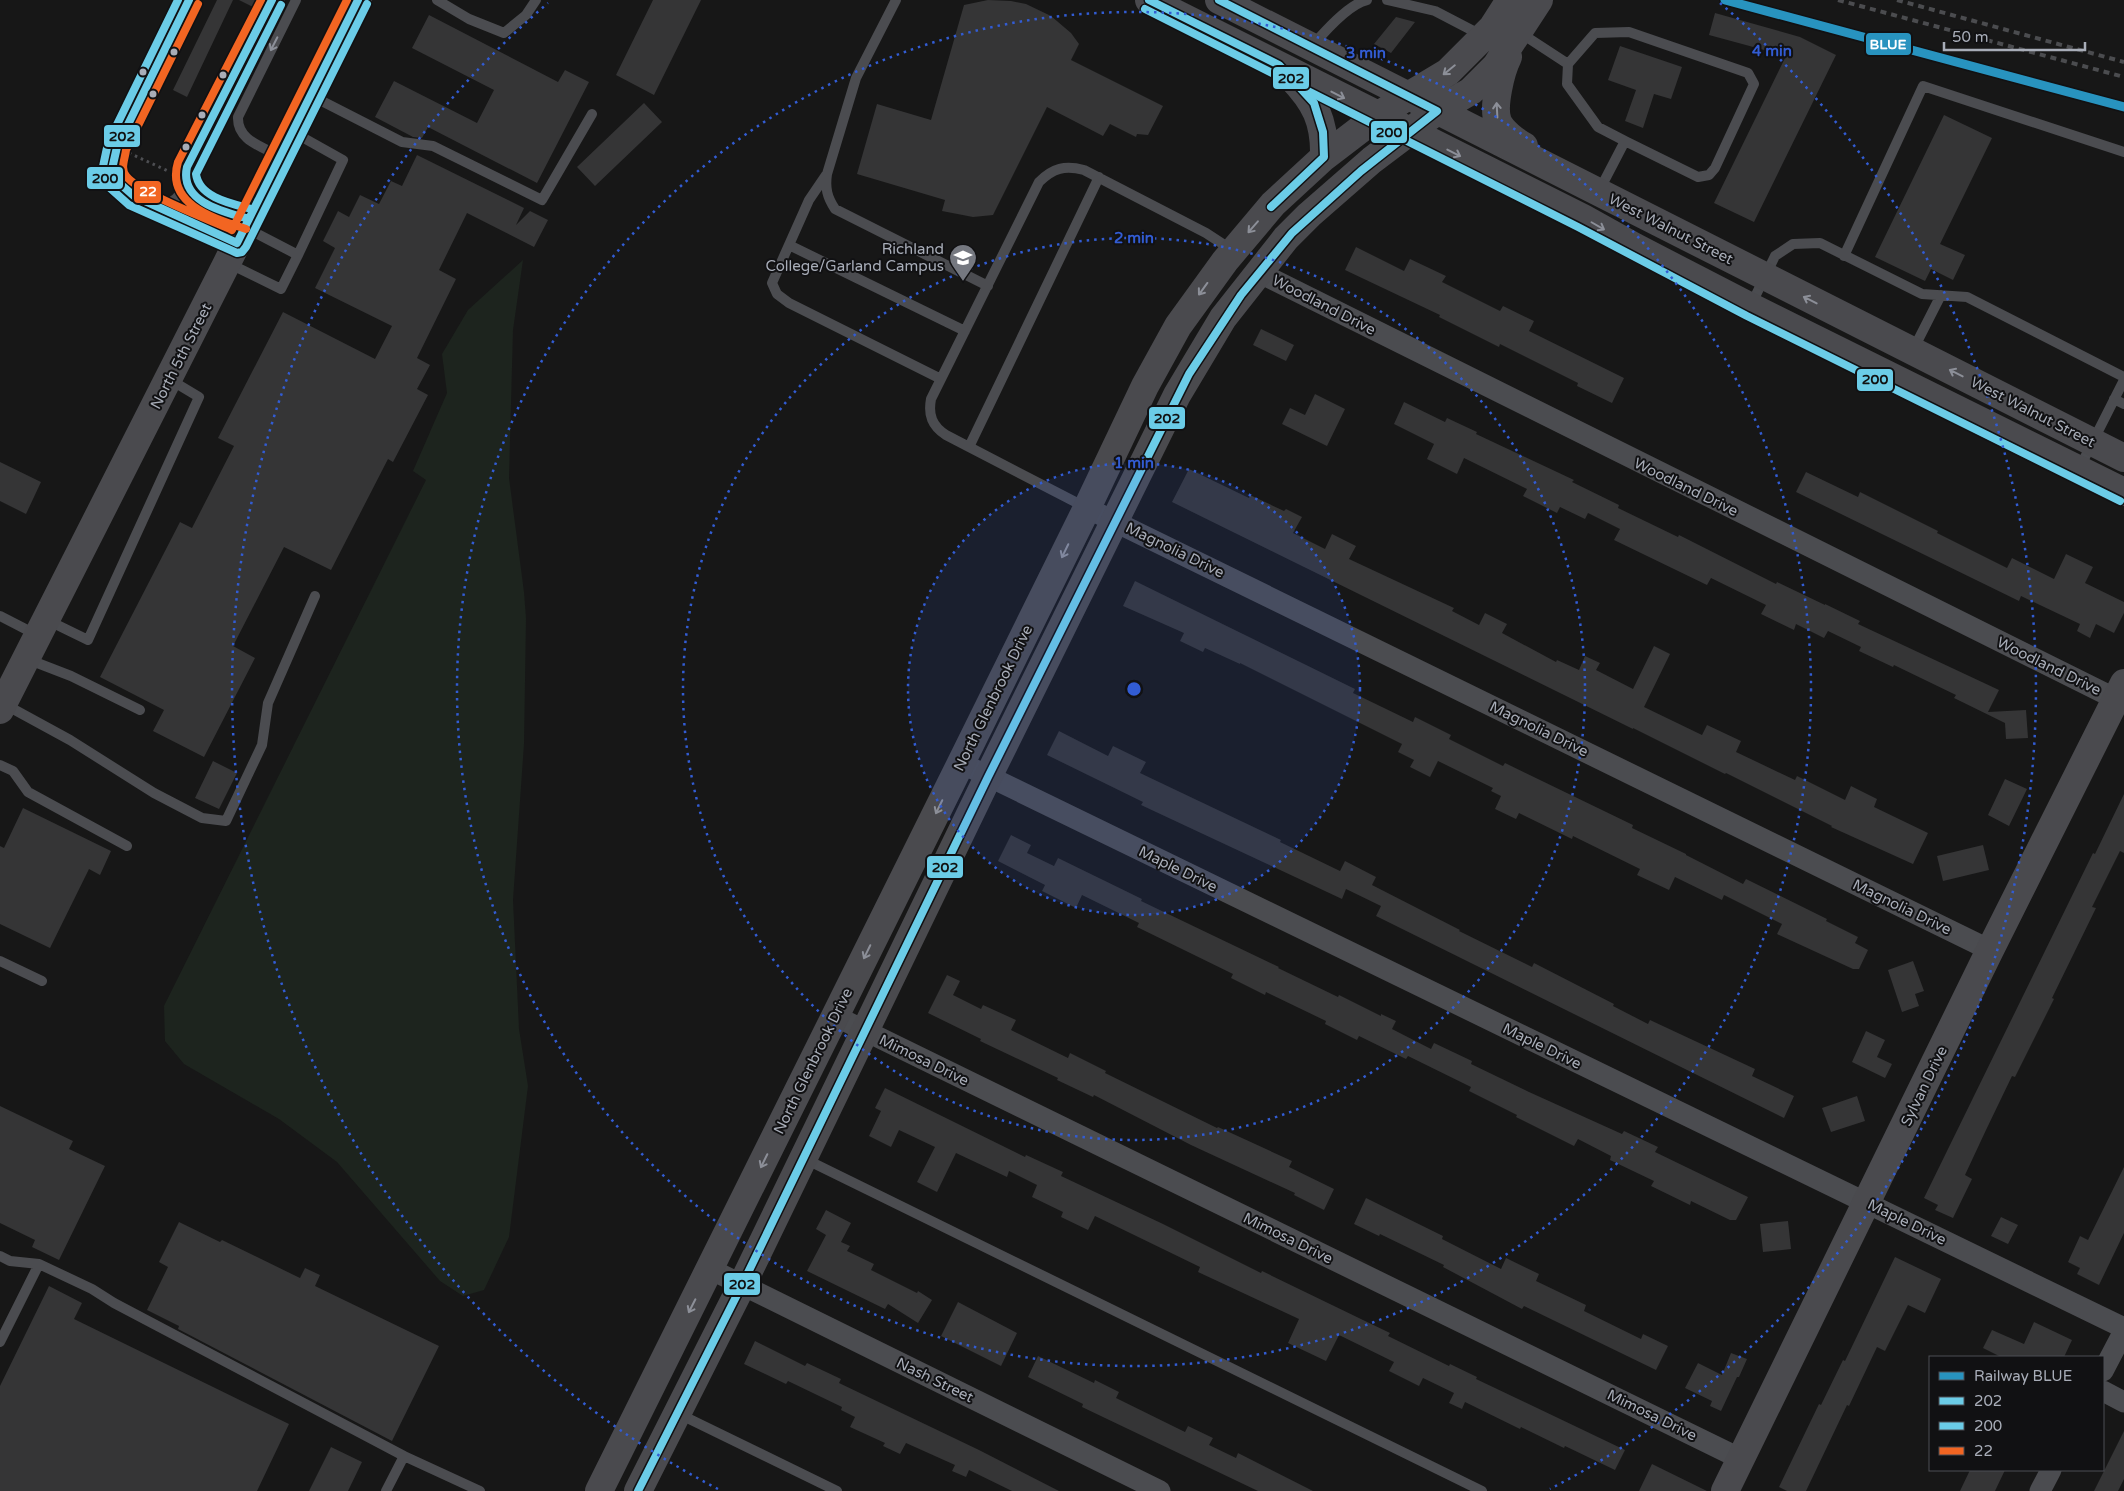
<svg xmlns="http://www.w3.org/2000/svg" width="2124" height="1491" font-family="'Varela Round',sans-serif">
<style>
.green{fill:#1d241e}
.building{fill:#353536}
.lines{fill:none;stroke-linecap:round;stroke-linejoin:round}
.path{stroke:#4d4e52;stroke-width:3;stroke-dasharray:2.5 4;stroke-linecap:butt}
.lane{stroke:#4b4c50;stroke-width:10}
.street{stroke:#4b4c50;stroke-width:21}
.secondary{stroke:#4a4a4e;stroke-width:28}
.rail{stroke:#4b4c4f;stroke-width:4;stroke-dasharray:6 5;stroke-linecap:butt}
.bus-1-casing{stroke:#111113;stroke-width:11}
.bus-2-casing{stroke:#111113;stroke-width:11}
.bus-3-casing{stroke:#111113;stroke-width:11}
.bus-1{stroke:#6bcce7;stroke-width:8}
.bus-2{stroke:#6bcce7;stroke-width:8}
.bus-3{stroke:#f26522;stroke-width:8}
.rail-1-casing{stroke:#111113;stroke-width:12}
.rail-1{stroke:#2893bf;stroke-width:9}
.oneway{stroke:#8c9099}
.oneway2{stroke:#8c8f98}
.ring{fill:none;stroke:#325cd3;stroke-width:2.5;stroke-dasharray:2.5 5}
.bus-dot{fill:#a8adb8;stroke:#111113;stroke-width:2}
.labels{text-anchor:middle;dominant-baseline:central;stroke-width:4;stroke-linejoin:round;paint-order:stroke}
.street-label{font-size:15px;fill:#a8adb8;stroke:#111113}
.poi-label{font-size:15px;fill:#a8adb8;stroke:#111113;text-anchor:end}
.centre{fill:#325cd3;stroke:#111113;stroke-width:2.5}
.ring-label{font-size:15px;text-anchor:middle;font-weight:bold;fill:#325cd3;stroke:#111113;stroke-width:4;stroke-linejoin:round;paint-order:stroke}
.line-badge{stroke:#111113;stroke-width:2}
.badge-label{font-size:14px;text-anchor:middle;font-weight:bold;fill:#fff}
.pale-badge-label{font-size:14px;text-anchor:middle;font-weight:bold;fill:#111}
</style>
<rect width="100%" height="100%" fill="#171717"/>
<!-- green -->
<path class="green" d="M523,260L513,330L509,478L524,592L526,618L524,744L513,900L519,1029L528,1086L509,1237L484,1290L463,1296L440,1281L337,1162L279,1119L184,1064L165,1041L164,1006L426,480L413,471L447,393L442,354L468,310Z"/>
<!-- building -->
<path class="building" d="M217,0H233L187,97L173,90Z
M239,0H264L259,10Z
M279,0H285L276,18L272,16Z
M653,0H701L654,95L616,75Z
M988,0L1011,1L1026,4L1051,16L1071,33L1079,44L1071,60L1163,106L1148,135L1137,134L1136,137L1110,124L1103,136L1047,107L993,215L973,217L942,211L945,200L857,174L877,104L931,120L964,5Z
M1715,13L1800,37L1836,55L1754,222L1714,203L1786,56L1709,35Z
M429,15L558,82L565,70L589,82L537,183L428,127L422,138L413,137L375,117L394,81L477,123L494,90L412,48Z
M1396,17L1415,22L1391,53L1374,44Z
M1620,46L1682,67L1671,99L1654,94L1643,128L1625,121L1636,90L1608,80Z
M644,103L662,122L595,186L577,167Z
M1944,115L1992,138L1940,244L1965,255L1953,280L1931,269L1925,281L1875,257Z
M417,155L524,208L516,225L530,211L548,220L534,247L467,213L439,270L456,279L417,358L430,365L417,389L428,395L393,462L388,459L331,570L284,547L233,646L255,658L204,757L153,731L164,710L100,677L180,522L192,528L234,446L218,438L283,312L375,359L392,326L315,288L335,248L323,241L338,211L349,217L360,195L379,204L391,181L402,186Z
M1356,247L1404,271L1410,259L1446,276L1442,282L1500,311L1503,306L1534,321L1529,331L1624,378L1612,403L1577,386L1578,383L1500,344L1499,347L1439,317L1440,315L1345,270Z
M1261,329L1294,345L1286,361L1253,345Z
M1315,394L1345,409L1327,446L1282,424L1290,408L1305,415Z
M1404,402L1445,422L1447,418L1477,432L1476,434L1574,480L1572,482L1619,505L1618,508L1678,537L1679,535L1776,584L1777,582L1825,605V604L1860,621L1858,624L1999,690L1988,712L2026,710L2028,738L2006,739L2005,723L1954,698L1956,695L1894,665L1893,667L1859,651L1861,647L1828,631L1824,638L1796,624L1794,630L1761,614L1766,605L1711,578L1707,585L1614,540L1620,529L1588,513L1585,519L1560,507L1557,513L1523,496L1527,489L1464,458L1457,474L1427,459L1434,444L1394,424Z
M0,462L41,482L26,514L0,501Z
M1189,469L1249,498L1250,495L1284,511L1286,509L1302,517L1293,533L1325,549L1332,534L1356,546L1349,559L1454,608L1452,611L1479,625L1485,613L1507,624L1502,633L1556,662L1557,660L1579,670L1585,656L1600,663L1596,670L1633,689L1654,646L1670,654L1644,707L1702,735L1707,725L1741,741L1736,752L1795,780L1797,776L1845,800L1851,786L1877,799L1874,807L1928,833L1913,864L1831,827L1832,826L1726,773L1725,774L1633,728V729L1172,502Z
M1806,472L1858,497L1860,492L1938,531L1937,533L2007,568L2012,558L2054,579L2066,554L2093,567L2085,583L2124,602V613L2114,633L2096,624L2090,638L2077,631L2080,624L2021,596L2019,601L1796,492Z
M1135,581L1355,689L1353,693L1413,722L1415,717L1451,735L1449,739L1503,766L1505,763L1633,825L1632,828L1686,854V855L1743,884L1746,879L1827,919L1826,921L1858,937L1855,943L1868,950L1859,969H1853L1777,934L1782,924L1724,895L1722,900L1675,877L1669,890L1637,875L1640,869L1573,836L1572,839L1519,813L1516,819L1495,809L1501,796L1491,791L1493,788L1438,761L1430,777L1410,767L1414,760L1398,752L1402,744L1240,663V664L1205,648L1203,652L1180,641L1184,633L1123,606Z
M1059,731L1108,756L1113,746L1146,762L1140,773L1281,840L1280,842L1340,871L1345,861L1376,877L1372,885L1460,930L1459,931L1532,967L1534,963L1614,1004L1613,1006L1648,1024L1650,1020L1755,1069L1752,1076L1794,1096L1784,1118L1376,916L1381,906L1346,889L1342,899L1141,805L1143,802L1047,755Z
M213,761L237,773L219,809L195,798Z
M2005,779L2027,789L2009,826L1988,815Z
M2124,794V853L2120,851L2092,907L2096,908L2052,998L2054,999L2015,1077L2012,1076L1986,1130L1965,1175L1972,1179L1953,1218L1935,1210L1938,1205L1924,1198L2093,853L2095,854Z
M23,808L111,851L100,875L89,869L50,948L0,924V846L4,848Z
M1011,835L1031,845L1027,853L1054,866L1058,858L1142,899L1141,901L1279,967L1278,968L1338,997L1339,995L1381,1016V1014L1396,1021L1392,1029L1431,1049L1434,1043L1472,1061L1471,1064L1529,1092L1622,1134L1624,1131L1658,1147L1655,1152L1748,1197L1736,1220H1730L1691,1201L1690,1205L1651,1186L1654,1181L1610,1160L1611,1156L1578,1139L1574,1146L1516,1117L1517,1115L1469,1091L1471,1087L1408,1056L1406,1059L1359,1036L1357,1040L1325,1024L1326,1021L1266,992L1265,995L1231,978L1233,974L1137,927L1139,923L1082,895L1076,908L1042,891L1045,885L998,861Z
M1983,845L1989,870L1943,881L1937,856Z
M1913,961L1924,991L1915,994L1919,1006L1902,1012L1888,970Z
M947,975L960,981L953,995L981,1009L983,1005L1016,1020L1011,1030L1068,1058L1070,1053L1106,1071L1105,1073L1217,1128L1218,1127L1292,1161L1289,1167L1334,1189L1324,1210L1294,1195L1295,1193L1191,1145L1094,1095L1093,1097L1057,1080L1058,1078L980,1041L981,1039L928,1013Z
M1866,1031L1885,1040L1877,1057L1892,1064L1885,1078L1852,1062Z
M885,1088L1025,1157L1026,1155L1063,1172L1061,1176L1163,1224L1261,1273L1262,1271L1363,1320L1390,1333L1388,1336L1449,1366L1450,1364L1477,1377L1476,1379L1625,1450L1615,1470L1565,1446L1564,1448L1521,1427L1520,1429L1465,1402L1462,1409L1449,1403L1454,1393L1423,1378L1419,1386L1389,1371L1394,1362L1339,1335L1326,1361L1288,1343L1299,1319L1198,1272L1200,1267L1095,1216L1088,1230L1061,1217L1063,1212L1032,1197L1037,1185L1009,1171L1007,1177L956,1153L937,1192L917,1182L935,1147L899,1130L891,1147L869,1136L881,1111L875,1108Z
M1857,1096L1865,1121L1831,1132L1822,1108Z
M0,1106L73,1141L69,1149L105,1166L59,1260L32,1247L35,1240L0,1223Z
M2124,1167V1233L2099,1285L2077,1274L2080,1268L2068,1262L2080,1236L2088,1240Z
M1366,1198L1443,1236L1442,1239L1501,1269L1506,1258L1539,1274L1536,1281L1586,1305L1584,1311L1641,1339L1643,1334L1668,1346L1656,1370L1524,1306L1522,1309L1443,1267L1444,1265L1380,1234L1379,1236L1354,1224Z
M826,1210L851,1223L841,1242L850,1246L847,1251L874,1264L871,1270L917,1293L918,1291L932,1300L918,1323L888,1304L885,1309L807,1271L826,1235L816,1229Z
M2001,1217L2018,1225L2008,1244L1991,1236Z
M1788,1221L1791,1249L1763,1252L1760,1224Z
M179,1222L220,1242L222,1240L300,1278L305,1268L320,1275L315,1286L439,1346L392,1441L178,1329L179,1326L147,1310L168,1267L159,1262Z
M1895,1257L1941,1279L1925,1313L1908,1305L1885,1351L1877,1347L1849,1406L1847,1405L1806,1491H1787L1779,1487L1819,1404L1821,1405L1843,1360L1845,1361Z
M49,1286L82,1303L74,1319L289,1424L257,1491H0V1386Z
M958,1302L1017,1333L1001,1366L941,1336Z
M2034,1322L2072,1340L2064,1357H2001L1983,1348L1992,1330L2024,1344Z
M755,1341L805,1366L807,1363L841,1379L839,1383L979,1450L1059,1491H1012L969,1470L966,1477L952,1471L955,1465L906,1443L900,1454L883,1446L885,1443L850,1427L855,1417L841,1410L842,1407L788,1381L786,1384L744,1364Z
M1731,1353L1747,1359L1739,1377H1737L1721,1411L1710,1406L1712,1401L1685,1388L1698,1363L1722,1375Z
M1038,1356L1094,1383L1095,1380L1119,1392L1116,1398L1185,1432L1188,1426L1213,1438L1209,1445L1236,1458L1238,1453L1313,1491H1258L1082,1407L1083,1404L1028,1377Z
M2124,1431V1479L2118,1491H2094Z
M331,1447L362,1462L348,1491H309Z
M1652,1464L1707,1491H1639Z
M1970,1470H2005L1995,1491H1960Z"/>
<g class="lines">
<!-- path -->
<path class="path" d="M129,153L170,172"/>
<!-- lane -->
<path class="lane" d="M189,0L117,147L112,169L118,182L134,196L236,243
M437,0L469,19L504,33L526,15L536,0
M896,0L856,78L827,174C825,188 827,197 835,209L988,286
M1387,0L1435,11L1483,36
M1519,32L1568,64
M1313,45C1325,31 1349,4 1367,0
M312,96L402,142L433,146L542,200L592,114
M279,156C261,146 237,140 238,117L296,0
M826,175L809,200L772,283L777,294L789,303L941,379
M1599,191L1625,141L1698,177L1709,175L1715,168L1754,84L1748,73L1629,32L1595,33L1568,64L1567,84L1598,127L1625,141
M154,205C171,206 182,197 185,180
M248,219C229,213 188,203 186,179C185,175 186,171 187,167L272,0
M246,228L298,255L343,160L293,132
M789,245L965,331
M1844,256L1923,86L2124,152
M228,263L281,289L298,255
M1751,305L1775,256L1793,244L1820,243L1922,294L1967,297L2124,377
M1913,350L1941,295
M2114,399L2124,404
M969,447L1099,177
M2079,469L2124,380
M1085,507L946,435C932,426 928,415 931,399L1039,182C1053,168 1065,165 1084,170L1206,233L1232,250
M0,616L37,635
M47,620L88,640L199,397L169,379
M27,659L71,676L140,710
M4,704L70,740L154,793L202,818L226,821L262,745L268,703L315,596
M0,765L13,771L28,792L127,846
M0,961L42,981
M805,1159L1482,1491
M0,1256L10,1261L39,1264L92,1289L114,1303L404,1456
M0,1342L39,1264
M677,1413L837,1491
M386,1491L404,1456L480,1491"/>
<!-- street -->
<path class="street" d="M1258,272L2116,699
M1087,508L1990,950
M961,763L2124,1328
M835,1016L1741,1459
M710,1269L1160,1491
M2103,1371L2124,1331
M2103,1391L2124,1402
M2040,1491L2051,1470"/>
<!-- secondary -->
<path class="secondary" d="M1149,0L1583,218L1635,247L1751,307L2124,492
M1219,0L2124,458
M1508,57C1501,71 1492,107 1498,122C1502,131 1515,141 1524,146
M1291,77C1315,102 1325,121 1324,157
M0,710L227,263L358,0
M599,1491L961,763L1087,508L1145,386L1178,326L1225,261L1273,204L1324,157L1379,115L1408,96L1448,72L1492,28L1510,0
M638,1491L742,1285L988,777L1177,395L1223,318L1286,238L1309,215L1372,160L1437,111L1471,91L1496,66L1539,0
M1725,1491L1990,950L2124,683"/>
<!-- rail -->
<path class="rail" d="M1838,0L2124,77
M1897,0L2124,62"/>
<defs>
<path id="bus-1" d="M189,0L117,147L112,169L118,182L134,196L237,243L358,0
M1149,0L1279,65L1314,103L1323,132L1324,157L1271,207
M249,219C224,212 179,202 187,167L272,0
M638,1491L742,1285L988,777L1189,374L1241,295L1292,233L1361,171L1437,111L1219,0"/>
<path id="bus-2" d="M178,0L108,143L102,171L110,188L129,205L237,253L242,252L246,247L367,4
M1145,9L1578,227L1747,316L2120,501
M252,209C233,204 199,198 196,174L281,5"/>
<path id="bus-3" d="M198,4L126,150C125,159 120,168 126,176C139,193 210,220 232,230L347,0
M246,229C216,219 165,205 178,162L261,0"/>
</defs>
<!-- bus-1 casing -->
<use href="#bus-1" class="bus-1-casing"/>
<!-- bus-2 casing -->
<use href="#bus-2" class="bus-2-casing"/>
<!-- bus-3 casing -->
<use href="#bus-3" class="bus-3-casing"/>
<!-- bus-1 -->
<use href="#bus-1" class="bus-1"/>
<!-- bus-2 -->
<use href="#bus-2" class="bus-2"/>
<!-- bus-3 -->
<use href="#bus-3" class="bus-3"/>
<defs>
<path id="rail-1" d="M1725,0L2124,107"/>
</defs>
<!-- rail-1 casing -->
<use href="#rail-1" class="rail-1-casing"/>
<!-- rail-1 -->
<use href="#rail-1" class="rail-1"/>
</g>
<!-- one-way arrows -->
<defs><path id="oneway-shaft" d="M-6 0H5M1.5-3L5.5 0L1.5 3" fill="none" stroke-width="1.6" stroke-linecap="round" stroke-linejoin="round" transform="scale(1.25)"/></defs>
<use class="oneway" href="#oneway-shaft" transform="translate(274 44) rotate(117)"/>
<g class="oneway2">
<use href="#oneway-shaft" transform="translate(1449 70) rotate(141)"/>
<use href="#oneway-shaft" transform="translate(1338 95) rotate(27)"/>
<use href="#oneway-shaft" transform="translate(1497 110) rotate(-93)"/>
<use href="#oneway-shaft" transform="translate(1454 153) rotate(27)"/>
<use href="#oneway-shaft" transform="translate(1598 226) rotate(30)"/>
<use href="#oneway-shaft" transform="translate(1253 227) rotate(131)"/>
<use href="#oneway-shaft" transform="translate(1203 289) rotate(126)"/>
<use href="#oneway-shaft" transform="translate(1810 300) rotate(-153)"/>
<use href="#oneway-shaft" transform="translate(1956 373) rotate(-153)"/>
<use href="#oneway-shaft" transform="translate(1065 551) rotate(116)"/>
<use href="#oneway-shaft" transform="translate(939 807) rotate(116)"/>
<use href="#oneway-shaft" transform="translate(867 952) rotate(116)"/>
<use href="#oneway-shaft" transform="translate(764 1161) rotate(116)"/>
<use href="#oneway-shaft" transform="translate(692 1306) rotate(117)"/>
</g>
<!-- distance rings -->
<circle cx="1134" cy="689" r="226" fill="#325cd3" fill-opacity=".12"/>
<g class="ring">
<circle cx="1134" cy="689" r="226"/>
<circle cx="1134" cy="689" r="451"/>
<circle cx="1134" cy="689" r="677"/>
<path d="M718 1489A902 902 0 0 1 548 3M1720 3A902 902 0 0 1 1550 1489"/>
</g>
<!-- icons -->
<defs>
<symbol id="university-pin" viewBox="-11 -11 22 30"><path d="M0 17L-7.5 6A9.5 9.5 0 1 1 7.5 6Z" fill="#757880" stroke="#111113"/><path d="M0-5L7-2L0 1L-7-2ZM-4 1L0 2.5L4 1V4Q0 6-4 4Z" fill="#fff"/></symbol>
</defs>
<g fill-rule="evenodd">
<use href="#university-pin" x="947" y="242" width="32" height="43"/>
</g>
<!-- markers -->
<g class="bus-dot">
<circle cx="174" cy="52" r="4.5"/>
<circle cx="143" cy="72" r="4.5"/>
<circle cx="223" cy="75" r="4.5"/>
<circle cx="153" cy="94" r="4.5"/>
<circle cx="202" cy="115" r="4.5"/>
<circle cx="186" cy="147" r="4.5"/>
</g>
<g class="labels">
<!-- street labels -->
<g class="street-label">
<text transform="translate(1671 229) rotate(27)">West Walnut Street</text>
<text transform="translate(1324 305) rotate(27)">Woodland Drive</text>
<text transform="translate(181 356) rotate(-63)">North 5th Street</text>
<text transform="translate(2033 412) rotate(27)">West Walnut Street</text>
<text transform="translate(1686 487) rotate(26)">Woodland Drive</text>
<text transform="translate(1175 550) rotate(26)">Magnolia Drive</text>
<text transform="translate(2049 666) rotate(26)">Woodland Drive</text>
<text transform="translate(993 698) rotate(-64)">North Glenbrook Drive</text>
<text transform="translate(1539 729) rotate(26)">Magnolia Drive</text>
<text transform="translate(1178 869) rotate(26)">Maple Drive</text>
<text transform="translate(1902 907) rotate(26)">Magnolia Drive</text>
<text transform="translate(1542 1046) rotate(26)">Maple Drive</text>
<text transform="translate(924 1060) rotate(26)">Mimosa Drive</text>
<text transform="translate(813 1061) rotate(-64)">North Glenbrook Drive</text>
<text transform="translate(1924 1086) rotate(-64)">Sylvan Drive</text>
<text transform="translate(1907 1222) rotate(26)">Maple Drive</text>
<text transform="translate(1288 1238) rotate(26)">Mimosa Drive</text>
<text transform="translate(935 1380) rotate(26)">Nash Street</text>
<text transform="translate(1652 1415) rotate(26)">Mimosa Drive</text>
</g>
<!-- poi labels -->
<g class="poi-label">
<text x="944" y="249">Richland<tspan x="944" dy="17">College/Garland Campus</tspan></text>
</g>
</g>
<circle cx="1134" cy="689" r="8" class="centre"/>
<g class="ring-label">
<text x="1772" y="56">4 min</text>
<text x="1366" y="58">3 min</text>
<text x="1134" y="243">2 min</text>
<text x="1134" y="468">1 min</text>
</g>
<g class="line-badge">
<rect x="1865" y="32" width="47" height="24" rx="5" fill="#2893bf"/>
<rect x="1272" y="66" width="38" height="24" rx="5" fill="#6bcce7"/>
<rect x="1370" y="120" width="38" height="24" rx="5" fill="#6bcce7"/>
<rect x="103" y="124" width="38" height="24" rx="5" fill="#6bcce7"/>
<rect x="86" y="166" width="38" height="24" rx="5" fill="#6bcce7"/>
<rect x="133" y="180" width="29" height="24" rx="5" fill="#f26522"/>
<rect x="1856" y="368" width="38" height="24" rx="5" fill="#6bcce7"/>
<rect x="1148" y="406" width="38" height="24" rx="5" fill="#6bcce7"/>
<rect x="926" y="855" width="38" height="24" rx="5" fill="#6bcce7"/>
<rect x="723" y="1272" width="38" height="24" rx="5" fill="#6bcce7"/>
</g>
<g class="badge-label">
<text x="1888" y="49">BLUE</text>
<text x="148" y="196">22</text>
</g>
<g class="pale-badge-label">
<text x="1291" y="83">202</text>
<text x="1389" y="137">200</text>
<text x="122" y="141">202</text>
<text x="105" y="183">200</text>
<text x="1875" y="384">200</text>
<text x="1167" y="423">202</text>
<text x="945" y="872">202</text>
<text x="742" y="1289">202</text>
</g>
<!-- legend -->
<rect x="1929" y="1356" width="175" height="115" fill="#111113" stroke="#4d4f55"/>
<rect x="1939" y="1372" width="25" height="8" fill="#2893bf" stroke="#4d4f55"/>
<text x="1974" y="1381" font-size="15" fill="#a8adb8">Railway BLUE</text>
<rect x="1939" y="1397" width="25" height="8" fill="#6bcce7" stroke="#4d4f55"/>
<text x="1974" y="1406" font-size="15" fill="#a8adb8">202</text>
<rect x="1939" y="1422" width="25" height="8" fill="#6bcce7" stroke="#4d4f55"/>
<text x="1974" y="1431" font-size="15" fill="#a8adb8">200</text>
<rect x="1939" y="1447" width="25" height="8" fill="#f26522" stroke="#4d4f55"/>
<text x="1974" y="1456" font-size="15" fill="#a8adb8">22</text>
<!-- scale -->
<path d="M1944 42v8h141v-8" fill="none" stroke="#a8adb8" stroke-width="2.5"/>
<text x="1952" y="42" font-size="15" fill="#a8adb8" stroke="#111113" stroke-width="4" paint-order="stroke">50 m</text>
</svg>
